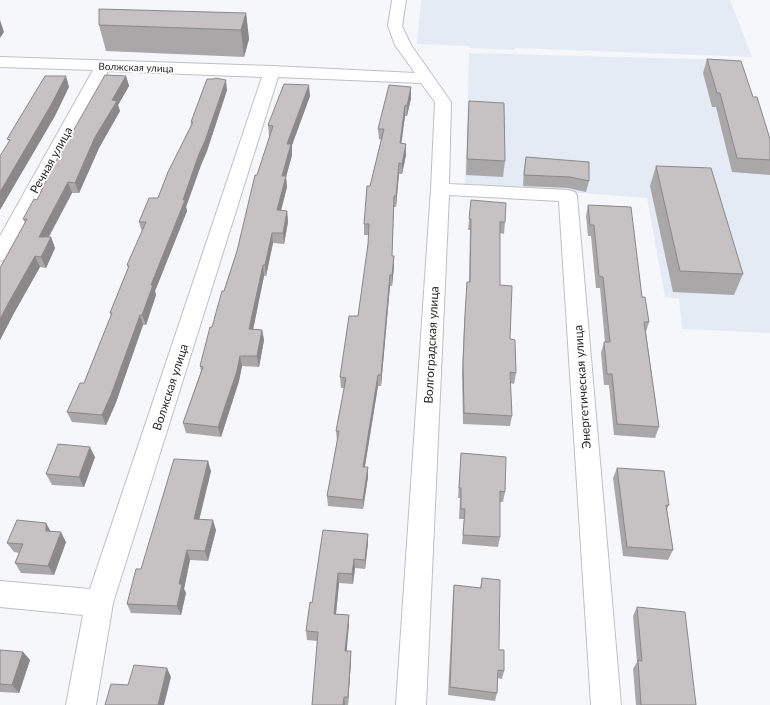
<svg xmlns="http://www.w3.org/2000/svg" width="770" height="705" font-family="Lato,sans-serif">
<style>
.built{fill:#e5ebf5}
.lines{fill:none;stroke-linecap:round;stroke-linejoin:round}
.street-casing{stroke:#bec0c3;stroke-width:2}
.street{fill:#fff;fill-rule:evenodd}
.wall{fill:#aaa7a9}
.shaded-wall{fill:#8b8889}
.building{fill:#c6c2c4;stroke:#8b8889}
.labels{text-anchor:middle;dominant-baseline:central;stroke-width:3.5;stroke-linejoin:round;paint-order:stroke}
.far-street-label{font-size:10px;fill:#272829;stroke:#fff}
.street-label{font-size:12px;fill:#272829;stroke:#fff}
</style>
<rect width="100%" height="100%" fill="#f6f7fb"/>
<!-- built -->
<path class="built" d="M421,0H730L752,57L515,48V50L469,48V46L417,44Z
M469,53L735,60L770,165V333L682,329L679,299L665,297L647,198L465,184Z"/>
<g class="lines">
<defs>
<path id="street" d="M392,0H406L402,26L411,45L451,102L449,184L568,190L575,192L577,196L621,705H591L559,201L449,195L426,705H396L431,189L435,102L421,83L278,77L113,603L96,705H66L83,615L0,607V581L90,589L262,77L108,71L10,254L7,259L0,261V236L93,70L0,67V57L272,66L415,73L395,45L388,26Z"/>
</defs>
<!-- street casing -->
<use href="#street" class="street-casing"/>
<!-- street -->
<use href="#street" class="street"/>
</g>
<!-- wall -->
<path class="wall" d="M246,13L249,39L244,57L106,51L99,25Z
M707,59L753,97L770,139V175L732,172L716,107H712L703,73Z
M126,76L129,86L118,105L120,111L99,148L79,193H72L49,237H51L55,248L46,268L40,267L14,313L0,340V268L25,223L23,219Z
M411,87V98L407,116H405L401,143L406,144V155L402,174H399L396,207H394L392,256H394V267L392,286H390L381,386H378L365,467H368V477L363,509L328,506L327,496L337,441L336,431L344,388H341L340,377L358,316L368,244L369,235H364V224L370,186L381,140L379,139L378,129Z
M227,90L207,151L201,165L186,207L187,211L155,291L156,295L146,325H143L115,405L106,425L72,422L67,412L84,383L111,315L110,313L128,268L127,265L142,232L139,222L158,198L191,125V122Z
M310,96L292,145V155L286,177L287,187L281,211H287L288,222L284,244L273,243L266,276H264L253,329L262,330L264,340L259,367L242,366L239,381L221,437L186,433L183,423L201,371L200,366L237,251L257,175L270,136H269L268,125Z
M469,101L505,161L503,177L466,175L468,117Z
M526,157L589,181L586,192L568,188L523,186L524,168Z
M656,166L743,274L734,295L673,292L650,186Z
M471,200L505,222L504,234L500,233V285L516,373L514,384L510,383L512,416L510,426L463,424L462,374L464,326L467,282H469L470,230H468Z
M588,205L642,297L649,322L646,332L659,427L655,438L614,435L609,385H604L601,353L604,342H605L600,288H596L591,236H588L586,216Z
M461,453L505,492L503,502H500V537L498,547L462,544L464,519H459L460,498H458Z
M95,457L84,487L52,485L46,474Z
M617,468L669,505L667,509L673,550L668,560L623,556L613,478Z
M211,471L199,519L216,530L208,561L190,560L184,589L186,593L181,615L131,613L127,604L141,569Z
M50,531L66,542L54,575L21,573L15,563L19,553L14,552L7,543Z
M368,534V543L365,569L355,568L353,584L339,583L336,614L349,615V624L346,651H351V660L348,705H312L318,641L307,640L306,631L312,603Z
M482,578L504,671L502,679L498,678L497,693L495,701L448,695L453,594L454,585L480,588Z
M637,607L696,705H636L633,669L637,662L633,616Z
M0,650L23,652L30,660L19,693L0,692Z"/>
<!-- shaded-wall -->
<path class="shaded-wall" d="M246,13L249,39L244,57L241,30Z
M0,20L4,32L0,38Z
M66,76L69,87L55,116L0,210V192Z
M126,76L129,86L118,105L120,111L99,148L79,193L75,183L112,100Z
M226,80L227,90L207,151L201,165L186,207L187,211L155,291L156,295L146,325L142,315L151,285Z
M309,85L310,96L292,145V155L286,177L287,187L278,221L277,210L287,144Z
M411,87V98L407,116V106Z
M405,105V116L400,154V143Z
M406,144V155L402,174V164Z
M399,163V174L396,207V196Z
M68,182L72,193L43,247L39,237Z
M287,211L288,222L284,244L283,233Z
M272,233L273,243L266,276L265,265Z
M51,237L55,248L46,268L41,257Z
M35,256L40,267L14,313L0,340V319L9,302Z
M394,256V267L392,286V275Z
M263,265L264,276L251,340L249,329Z
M390,275V286L381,386V375Z
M140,315L143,325L115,405L106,425L102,415Z
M262,330L264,340L259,367L257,356Z
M240,356L242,366L239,381L221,437L218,427Z
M378,375V386L363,477V467Z
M90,447L95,457L84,487L79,477Z
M208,461L211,471L197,529L194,519Z
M368,467V477L363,509V500Z
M213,520L216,530L208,561L205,551Z
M46,523L51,532L46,531Z
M61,532L66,542L54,575L48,566Z
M368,534V543L365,569V560Z
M187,550L190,560L184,589L186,593L181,615L177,606L179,584Z
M354,559L355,568L353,584L352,574Z
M338,573L339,583L335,623L334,614Z
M349,615V624L346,660L345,651Z
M351,651V660L348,705V697Z
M23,652L30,660L19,693L12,685Z
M167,668L171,677L164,705H158Z
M344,697L345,705H343Z"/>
<!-- building -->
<path class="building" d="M99,9L246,13L241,30L99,25Z
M707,59L741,61L753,97H757L770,139V160L737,158L720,93H717Z
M105,75L126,76L112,100L117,101L95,137L75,183L68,182L39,237H51L41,257L35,256L9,302L0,319V268L27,219H23L34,199L37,200L52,168Z
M45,76H66L51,105L0,192V156L10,140L7,139Z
M215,78L226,80L205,141L199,154L183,200H185L151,285H153L142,315H140L111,395L102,415L67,412L80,383H84L112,313H110L129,266L127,265L146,222H139L149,198H158L168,172L193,122H191L207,79H214Z
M284,84L309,85L287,144H291L282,176H286L277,210L287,211L283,233H272L265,265H263L249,329L262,330L257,356H240L237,371L218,427L183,423L203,367L200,366L210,327H212L222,291H224L237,251L255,175H257L273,126L268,125Z
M389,85L411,87L407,106L405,105L400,143L406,144L402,164L399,163L396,196H394L392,256H394L392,275H390L381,375H378L363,467H368L363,500L327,496L339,431H336L346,378L340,377L349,316H358L368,244L369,224H364L367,186H370L384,129H378Z
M469,101L504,103L505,161L467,159Z
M526,157L589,162V181L570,177L524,175Z
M656,166L711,168L743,274L680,271Z
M471,200L506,203L505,222H500V285L512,286L510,339L515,340L516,373L510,372L512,416L464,413L463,363L465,315L467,282H470L471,219H469Z
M588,205L631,207L642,297H645L649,322H644L659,427L617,424L612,374H607L604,342H610L603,277L599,276L594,225H590Z
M58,444L90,447L79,477L46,474Z
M461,453L506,457L505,492L500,491V537L463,535L465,509H461V488H459Z
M174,459L208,461L194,519L213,520L205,551L187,550L179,584H182L177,606L127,604L136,569H141Z
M617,468L664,471L669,505H666L673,550L627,547Z
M17,520L46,523V531L61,532L48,566L15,563L23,544L7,543Z
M323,530L368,534L365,560L354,559L352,574L338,573L334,614L349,615L345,651H351L348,697H344L343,705H312L318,632L306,631L310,602L312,603Z
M482,578L500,580L499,650H504V671L498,670L497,693L450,687L454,585L481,588Z
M637,607L685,612L696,705H641L638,660L642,661Z
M0,650L23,652L12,685L0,684Z
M134,665L167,668L158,705H105L111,684L128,685Z"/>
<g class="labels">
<!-- far-street labels -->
<g class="far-street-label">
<text transform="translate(136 67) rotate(2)">Волжская улица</text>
</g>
<!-- street labels -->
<g class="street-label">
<text transform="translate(51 160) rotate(-61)">Речная улица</text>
<text transform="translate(431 345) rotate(-87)">Волгоградская улица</text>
<text transform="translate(170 387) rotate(-72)">Волжская улица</text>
<text transform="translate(582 387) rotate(-94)">Энергетическая улица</text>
</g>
</g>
</svg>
